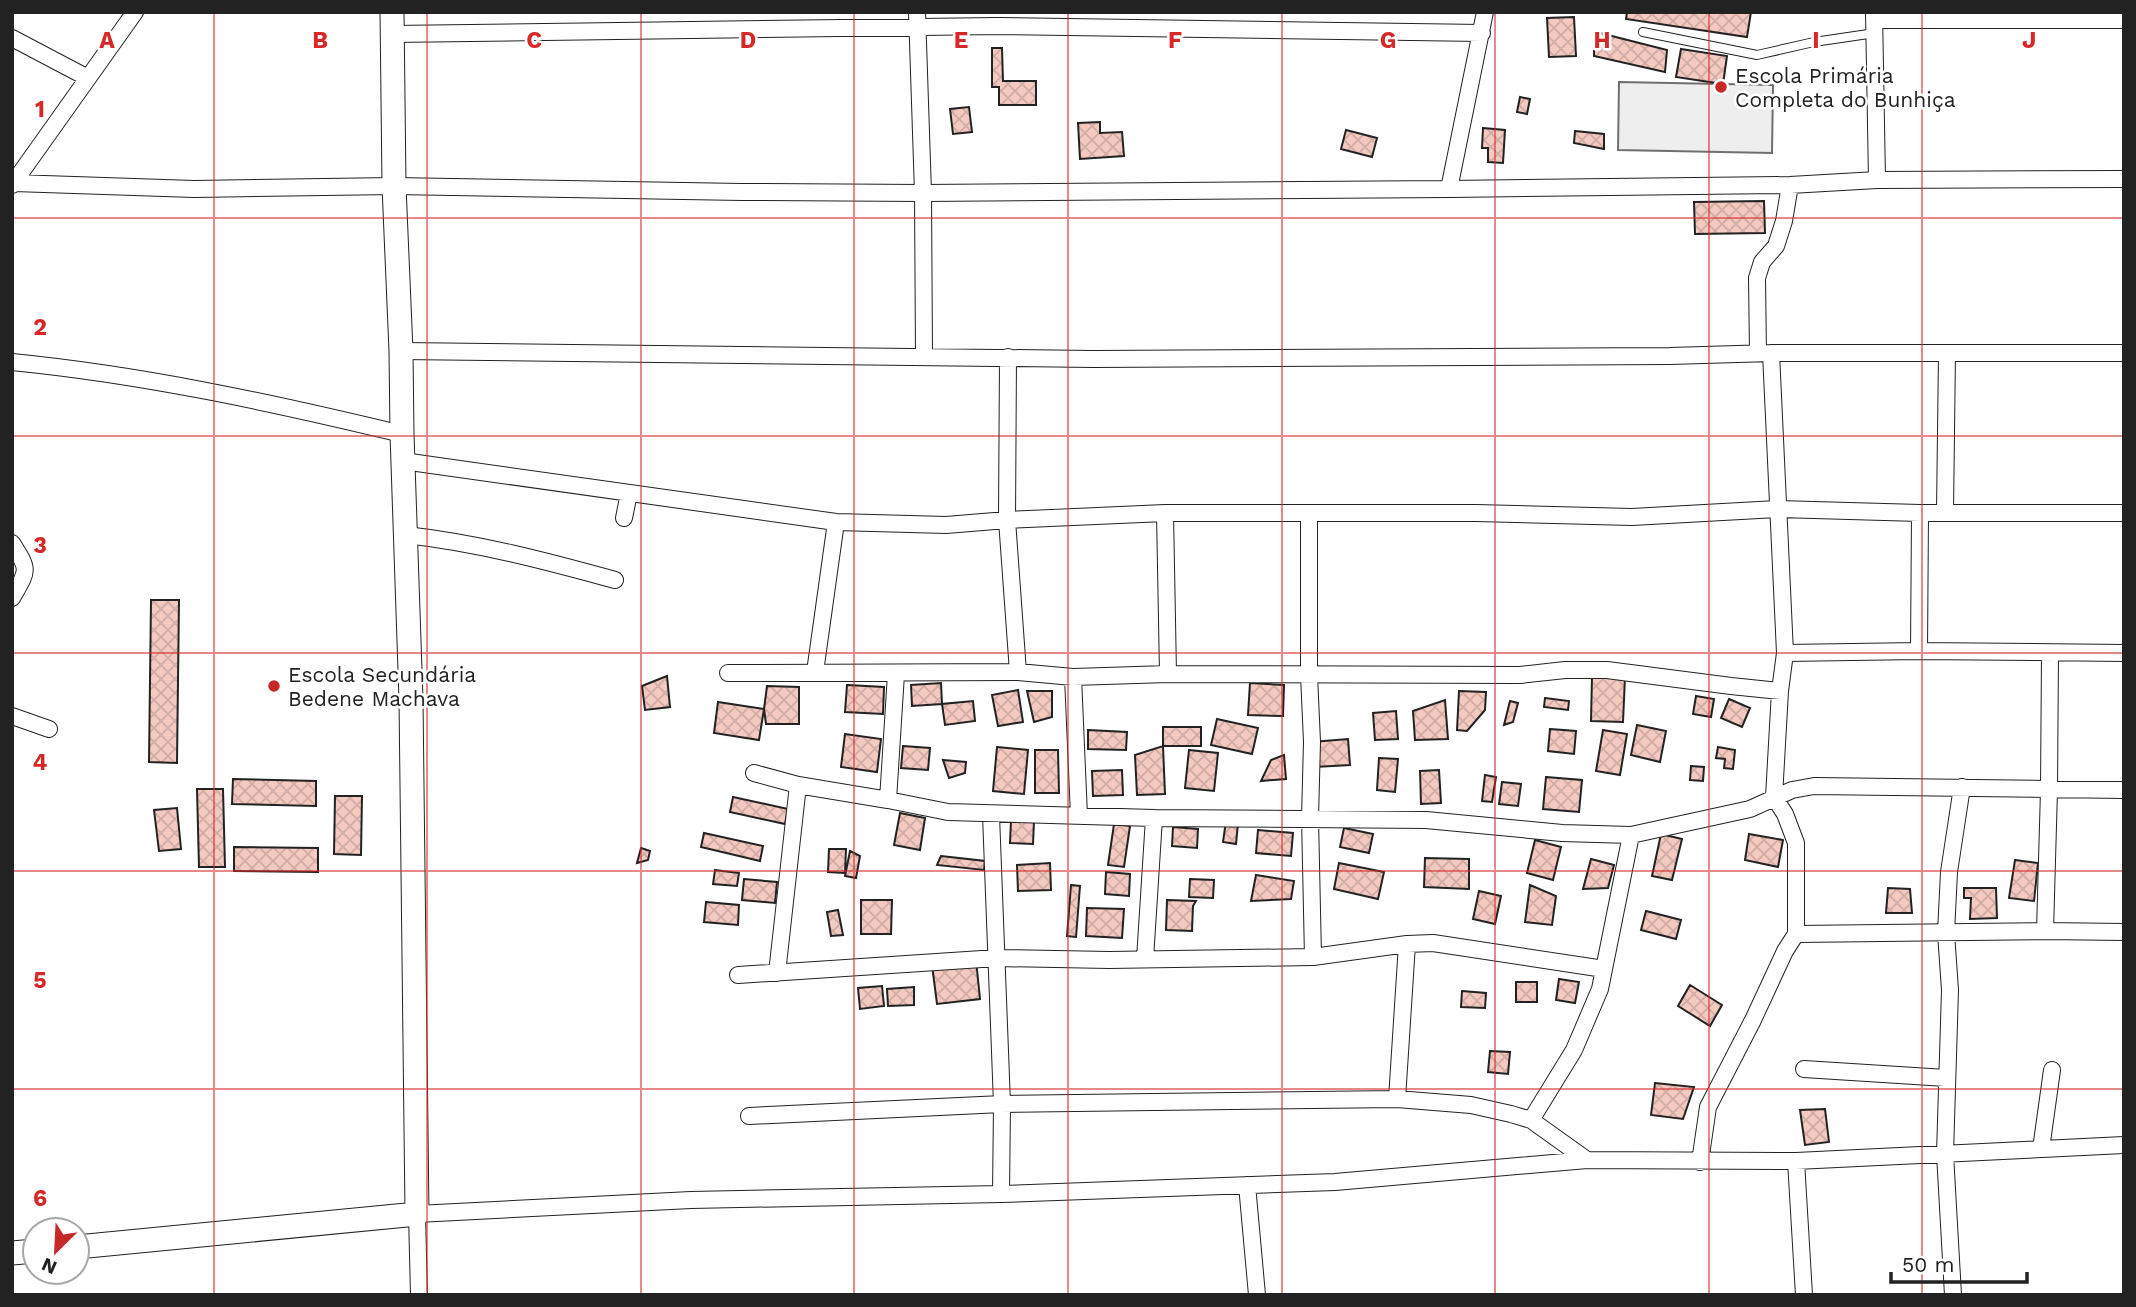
<svg xmlns="http://www.w3.org/2000/svg" width="2136" height="1307" font-family="'Work Sans',sans-serif">
<style>
.park{fill:#eee;stroke:#6f6f6f;stroke-width:2}
.building{fill:url(#building-cross-hatch);stroke:#222;stroke-width:2}
.lines{fill:none;stroke-linecap:round;stroke-linejoin:round}
.lane-casing{stroke:#222;stroke-width:10}
.street-casing{stroke:#222;stroke-width:18}
.secondary-casing{stroke:#222;stroke-width:25}
.lane{stroke:#fff;stroke-width:8}
.street{stroke:#fff;stroke-width:16}
.secondary{stroke:#fff;stroke-width:23}
.grid{fill:none;stroke:#d62828;stroke-width:2;stroke-opacity:0.55}
.poi-dot{fill:#c62828;stroke:#fff;stroke-width:2.5}
.labels{text-anchor:middle;dominant-baseline:central;stroke-width:5;stroke-linejoin:round;paint-order:stroke}
.poi-label{font-size:21px;fill:#222;stroke:#fff;text-anchor:start}
.grid-label{font-size:23px;text-anchor:middle;font-weight:bold;fill:#d62828;stroke:#fff;stroke-width:5;stroke-linejoin:round;paint-order:stroke}
</style>
<defs>
<pattern id="building-cross-hatch" width="8" height="8" patternUnits="userSpaceOnUse" patternTransform="scale(1.75)"><rect width="8" height="8" fill="#f3c9c0"/><path d="M0 0l8 8M0 8l8-8" fill="none" stroke="#d0aca5"/></pattern>
</defs>
<rect width="100%" height="100%" fill="#fff"/>
<!-- park -->
<path class="park" d="M1619,82L1773,85L1772,153L1618,150Z"/>
<!-- building -->
<path class="building" d="M1627,12H1751L1747,37L1626,19Z
M1574,17L1576,56L1549,57L1547,18Z
M1600,33L1667,50L1665,72L1594,56V43Z
M992,48H1002L1003,81H1036V105H999V87H992Z
M1681,49L1727,56L1723,84L1676,77Z
M1520,97L1530,99L1527,114L1517,112Z
M969,107L972,132L953,134L950,109Z
M1100,122V133L1122,132L1124,156L1080,159L1078,123Z
M1483,128L1505,130L1503,163L1488,162V148H1482Z
M1346,130L1377,138L1372,157L1341,149Z
M1575,131L1604,134V149L1574,143Z
M1764,201L1765,233L1695,234L1694,202Z
M151,600H179L177,763L149,762Z
M667,676L670,707L645,710L642,686Z
M1592,676L1625,677L1623,722L1591,721Z
M941,683L942,704L912,706L911,685Z
M1250,683L1284,685L1283,716L1248,715Z
M847,685L884,687L883,714L845,712Z
M767,686L799,687V724H766L764,709Z
M1018,690L1023,722L998,726L992,695Z
M1027,691H1052V717L1034,722Z
M1459,691L1486,692L1485,710L1467,731L1457,730Z
M1696,696L1714,699L1711,717L1693,714Z
M1545,698L1569,701L1568,710L1544,707Z
M1729,699L1750,708L1742,727L1721,718Z
M1445,700L1448,739L1415,740L1413,711Z
M973,701L975,721L945,725L942,704Z
M1510,701L1518,703L1513,722L1504,725Z
M718,702L764,709L759,740L714,733Z
M1396,711L1398,739L1375,740L1373,713Z
M1217,719L1258,728L1252,754L1211,745Z
M1637,725L1666,731L1660,762L1631,755Z
M1163,727H1201V746H1163Z
M1550,729L1576,731L1574,754L1548,751Z
M1088,730L1127,732L1126,750L1088,749Z
M1603,730L1627,734L1620,775L1596,771Z
M845,734L881,739L877,772L841,767Z
M1348,739L1350,765L1315,767L1312,742Z
M903,746L930,748L928,770L901,768Z
M1163,746L1165,794L1137,795L1135,755Z
M997,747L1028,750L1024,794L993,791Z
M1718,747L1735,750L1733,769L1724,768L1725,759L1716,758Z
M1035,750H1058L1059,793H1035Z
M1189,750L1218,753L1214,791L1185,788Z
M1284,755L1286,779L1261,781L1271,760Z
M1379,758L1398,759L1395,792L1377,790Z
M943,760L966,762L965,773L949,778Z
M1691,766L1704,767L1703,781L1690,780Z
M1122,770L1123,795L1093,796L1092,771Z
M1439,770L1441,803L1421,804L1420,771Z
M1485,775L1496,777L1492,802L1482,801Z
M1546,777L1582,780L1579,812L1543,809Z
M233,779L316,781V806L232,804Z
M1502,782L1521,784L1518,806L1499,804Z
M197,789H223L225,867H199Z
M335,796H362L361,855L334,854Z
M733,797L788,809L785,824L730,812Z
M177,808L181,849L159,851L154,810Z
M900,813L925,818L920,850L894,845Z
M1011,820L1034,821L1033,844L1010,843Z
M1226,821L1238,823L1236,844L1223,842Z
M1114,824L1130,826L1124,867L1108,865Z
M1173,827L1198,829L1197,848L1172,846Z
M1344,828L1373,834L1369,853L1340,847Z
M1258,830L1293,833L1291,856L1256,853Z
M704,833L763,846L760,861L701,847Z
M1661,834L1682,839L1672,880L1652,876Z
M1749,834L1783,840L1778,867L1745,860Z
M1535,840L1561,847L1553,880L1527,873Z
M234,847L318,848V872L234,871Z
M641,848L650,851L648,860L637,863Z
M829,849H846L845,873L828,872Z
M850,851L860,856L856,878L845,876Z
M941,856L985,861L984,870L937,865Z
M1425,858L1469,859V889L1424,887Z
M1591,859L1614,865L1608,888L1583,889Z
M2015,860L2038,863L2034,901L2009,898Z
M1050,863L1051,890L1018,891L1017,865Z
M1339,863L1384,872L1378,899L1334,889Z
M715,870L739,873L737,886L713,884Z
M1106,872L1130,874L1129,896L1105,894Z
M1256,875L1294,881L1291,899L1251,901Z
M744,879L777,882L775,903L742,900Z
M1190,879L1214,880L1213,898L1189,897Z
M1071,885L1080,886L1076,937L1067,936Z
M1530,885L1556,896L1552,925L1525,922Z
M1888,888L1910,889L1912,913H1886Z
M1964,888H1996L1997,918L1970,919L1971,898H1964Z
M1479,891L1501,896L1495,924L1473,919Z
M861,900H892L891,934H861Z
M1167,900L1196,901L1193,906L1192,931L1166,930Z
M706,902L739,905L738,925L704,922Z
M1087,908L1124,909L1122,938L1086,936Z
M838,910L843,935L831,936L827,912Z
M1646,911L1681,920L1676,939L1641,930Z
M976,960L980,999L937,1004L932,965Z
M1559,979L1579,982L1575,1003L1556,1000Z
M1516,982H1537V1002H1516Z
M1690,985L1722,1005L1710,1026L1678,1006Z
M882,986L884,1006L860,1009L858,988Z
M914,987V1005L888,1006L887,989Z
M1462,991L1486,993L1485,1008L1461,1007Z
M1490,1051L1510,1052L1508,1074L1488,1072Z
M1655,1083L1694,1087L1683,1119L1651,1115Z
M1825,1109L1829,1142L1805,1145L1800,1110Z"/>
<g class="lines">
<defs>
<path id="lane" d="M1643,32L1757,55L1814,42L1875,33"/>
<path id="street" d="M917,12L923,193L924,356
M1874,12L1877,180
M1874,20H2124
M392,34L998,26L1482,33
M12,38L88,78
M14,183L194,189L394,186L742,192L923,193L1449,189L1790,185L1877,180L2124,179
M12,185L135,12
M1449,189L1485,12
M401,351L1093,359L1670,356L1771,353H2124
M1758,353L1757,278L1762,262L1776,246L1784,221L1790,185
M1008,357L1007,520L1018,672
M12,362C144,375 273,403 402,434
M403,461L836,522L946,525L1007,520L1165,513H1476L1632,517L1777,509L1920,513H2124
M1945,512L1947,353
M1165,513L1168,674
M1309,514V675L1312,742L1310,818L1313,957
M624,518L629,493
M406,535C478,543 546,561 615,580
M12,543C30,571 28,570 12,598
M1919,651L1920,513
M1785,653L1919,651L2124,653
M815,672L836,522
M728,673L1018,672L1073,677L1168,674L1520,675L1565,670H1607L1731,686L1780,691
M1073,677L1079,816
M12,716L49,729
M754,773L798,785L888,800L948,812L1154,818L1426,820L1562,833L1631,835L1750,809L1792,790L1814,786L2124,790
M888,800L896,674
M991,815L1002,1104L1001,1194
M2045,931L2049,790L2050,654
M1796,934L2045,931L2124,932
M1145,959L1154,818
M777,973L798,785
M738,975L997,958L1109,960L1313,957L1407,944L1433,943L1604,969
M1804,1069L1946,1078
M1397,1099L1407,944
M749,1116L1002,1104L1397,1099L1471,1105L1511,1114L1531,1120L1587,1160
M1531,1120L1574,1050L1600,989L1631,835
M2041,1149L2052,1070
M1796,1161L1804,1295
M1700,1162L1708,1107L1753,1020L1785,951L1796,934V843L1785,814L1774,797L1780,691L1785,653L1771,353
M1247,1185L1257,1295
M419,1295L417,1214L691,1200L1001,1194L1335,1182L1587,1160L1796,1161L2124,1145
M1953,1295L1945,1154L1950,990L1946,933L1949,872L1962,787"/>
<path id="secondary" d="M77,1247L417,1214L411,700L402,434L401,351L394,186L392,12
M12,1253L35,1251"/>
</defs>
<!-- lane casing -->
<use href="#lane" class="lane-casing"/>
<!-- street casing -->
<use href="#street" class="street-casing"/>
<!-- secondary casing -->
<use href="#secondary" class="secondary-casing"/>
<!-- lane -->
<use href="#lane" class="lane"/>
<!-- street -->
<use href="#street" class="street"/>
<!-- secondary -->
<use href="#secondary" class="secondary"/>
</g>
<!-- grid -->
<path class="grid" d="M214,12V1295M427,12V1295M641,12V1295M854,12V1295M1068,12V1295M1282,12V1295M1495,12V1295M1709,12V1295M1922,12V1295M12,218H2124M12,436H2124M12,653H2124M12,871H2124M12,1089H2124"/>
<!-- markers -->
<g class="poi-dot">
<circle cx="1721" cy="87" r="7"/>
<circle cx="274" cy="686" r="7"/>
</g>
<g class="labels">
<!-- poi labels -->
<g class="poi-label">
<text x="1735" y="75">Escola Primária<tspan x="1735" dy="24">Completa do Bunhiça</tspan></text>
<text x="288" y="674">Escola Secundária<tspan x="288" dy="24">Bedene Machava</tspan></text>
</g>
</g>
<g class="grid-label">
<text x="107" y="48">A</text>
<text x="320" y="48">B</text>
<text x="534" y="48">C</text>
<text x="748" y="48">D</text>
<text x="961" y="48">E</text>
<text x="1175" y="48">F</text>
<text x="1388" y="48">G</text>
<text x="1602" y="48">H</text>
<text x="1816" y="48">I</text>
<text x="2029" y="48">J</text>
<text x="40" y="117">1</text>
<text x="40" y="335">2</text>
<text x="40" y="553">3</text>
<text x="40" y="770">4</text>
<text x="40" y="988">5</text>
<text x="40" y="1206">6</text>
</g>
<!-- border -->
<rect width="2136" height="1307" fill="none" stroke="#222222" stroke-width="28"/>
<!-- north arrow -->
<g transform="translate(56 1251) rotate(204)"><circle r="33" fill="#ffffff" stroke="#a7a7a7" stroke-width="2"/>
<path d="M0-5L12 26L0 18L-12 26Z" fill="#c62828"/>
<text y="-10" font-size="19" font-weight="bold" text-anchor="middle" fill="#222222">N</text>
</g>
<!-- scale -->
<path d="M1891 1272v10h136v-10" fill="none" stroke="#222222" stroke-width="3.5"/>
<text x="1902" y="1272" font-size="21" fill="#222222" stroke="#ffffff" stroke-width="5" paint-order="stroke">50 m</text>
</svg>
